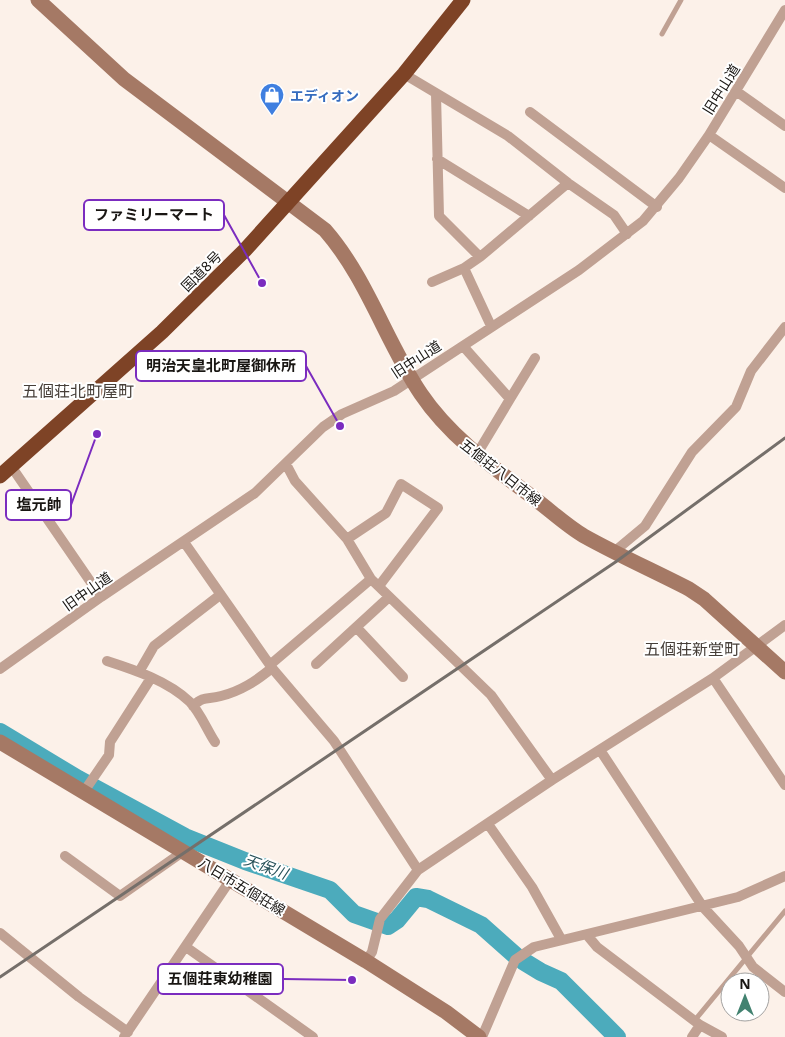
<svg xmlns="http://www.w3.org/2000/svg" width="785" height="1037" font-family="'Noto Sans','Noto Sans JP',sans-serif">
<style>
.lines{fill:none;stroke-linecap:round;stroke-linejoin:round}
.river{stroke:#4cabbc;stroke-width:18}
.lane{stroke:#c0a193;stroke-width:5}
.street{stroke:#c0a193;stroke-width:10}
.secondary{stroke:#a57965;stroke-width:15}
.highway{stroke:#7e4326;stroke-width:15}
.rail{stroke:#756f6a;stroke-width:3}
.labels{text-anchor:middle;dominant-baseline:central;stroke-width:4;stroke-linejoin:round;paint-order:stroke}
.street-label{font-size:14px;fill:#191613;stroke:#fff}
.shop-label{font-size:14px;font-weight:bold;fill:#366cbe;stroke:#fff;text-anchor:start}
.water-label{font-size:15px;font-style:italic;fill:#275159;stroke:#fff}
.quarter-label{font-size:16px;fill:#463e38;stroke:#fff}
.leader{fill:none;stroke:#7b2cbf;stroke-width:2}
.callout-dot{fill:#7b2cbf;stroke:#fff;stroke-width:2}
.callout{fill:#fff;stroke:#7b2cbf;stroke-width:2}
.callout-label{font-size:15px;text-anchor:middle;font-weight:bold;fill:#191613}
</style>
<rect width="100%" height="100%" fill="#fcf1e9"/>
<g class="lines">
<!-- river -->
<path class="river" d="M0,732L78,779L185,837L245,861L330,890L354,914L388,926L397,920L416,897L428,899L481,925L517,957
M523,961L541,972L561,981L617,1037"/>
<!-- lane -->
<path class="lane" d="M662,34L681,0
M695,1020L785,911"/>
<!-- street -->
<path class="street" d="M404,74L508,136L568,183L614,215L627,234
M736,91L785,126
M436,94L439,216L480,257L568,183
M530,112L657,207
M709,135L785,188
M437,159L529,216
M464,268L491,326
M432,282L464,268L480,257
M463,346L510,399L535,358
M477,454L510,399
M286,464L295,481L347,539L371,579L491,695L552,780
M11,466L101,597
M347,539L386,513L401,484L438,508L379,586
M184,542L272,668L334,741L418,870
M615,551L645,526L692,452L736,407L751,371L785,327
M357,628L403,677
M107,661C135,670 168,681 190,702C200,712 207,730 215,742
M271,664L371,579
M316,664L389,597
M0,669L101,597L255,493L323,427L342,414L394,391L579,270L643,221L679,178L709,135L785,10
M139,672L154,646L220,595
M713,678L785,785
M193,706C205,695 207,700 221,696C241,691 256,681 272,668
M600,750L703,907L739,946L753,967L785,992
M83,793L109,755L110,742L151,678
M488,824L532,887L561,939
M65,856L120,896L184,851
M0,933L79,997L128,1032
M587,935L597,947L700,1025L722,1037
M186,947L313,1037
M366,961L372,952L380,919L418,870L552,780L713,678L785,625
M124,1037L231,879
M482,1037L515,960L534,947L738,897L785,876
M692,1037L700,1025"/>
<!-- secondary -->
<path class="secondary" d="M38,0L124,79L325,230C367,278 386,342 421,394C450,437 494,468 535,499C551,511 567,526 584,536C618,555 654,571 689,589L704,599L785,672
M0,742L366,961L446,1012L479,1037"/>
<!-- highway -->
<path class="highway" d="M0,476L162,332L245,250L404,74L463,0"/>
<!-- rail -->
<path class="rail" d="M0,977L617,561L785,438"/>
</g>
<!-- icons -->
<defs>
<symbol id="shop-pin" viewBox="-11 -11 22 30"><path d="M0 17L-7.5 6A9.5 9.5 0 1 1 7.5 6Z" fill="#3f7fe0" stroke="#fff"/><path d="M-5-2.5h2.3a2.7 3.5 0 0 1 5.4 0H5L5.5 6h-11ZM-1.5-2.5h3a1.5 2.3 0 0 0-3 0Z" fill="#fff"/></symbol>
</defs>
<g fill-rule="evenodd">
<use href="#shop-pin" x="258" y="81" width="28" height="38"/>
</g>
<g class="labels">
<!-- street labels -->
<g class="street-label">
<text transform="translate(721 89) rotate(-58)">旧中山道</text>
<text transform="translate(201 271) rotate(-45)">国道8号</text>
<text transform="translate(416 359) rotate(-33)">旧中山道</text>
<text transform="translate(501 472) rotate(38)">五個荘八日市線</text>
<text transform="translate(87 591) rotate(-35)">旧中山道</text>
<text transform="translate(242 886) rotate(31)">八日市五個荘線</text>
</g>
<!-- shop labels -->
<g class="shop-label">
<text x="290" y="95">エディオン</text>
</g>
<!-- water labels -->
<g class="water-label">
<text transform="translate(266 866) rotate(20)">天保川</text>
</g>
<!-- quarter labels -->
<g class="quarter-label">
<text x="78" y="391">五個荘北町屋町</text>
<text x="692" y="649">五個荘新堂町</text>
</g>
</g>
<!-- callouts -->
<path class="leader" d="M262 283L224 215M340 426L306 366M97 434L71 505M352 980L283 979"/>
<g class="callout-dot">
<circle cx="262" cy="283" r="5"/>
<circle cx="340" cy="426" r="5"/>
<circle cx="97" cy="434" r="5"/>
<circle cx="352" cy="980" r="5"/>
</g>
<g class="callout">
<rect x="84" y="200" width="140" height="30" rx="5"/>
<rect x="136" y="351" width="170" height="30" rx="5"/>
<rect x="6" y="490" width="65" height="30" rx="5"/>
<rect x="158" y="964" width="125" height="30" rx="5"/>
</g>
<g class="callout-label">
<text x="154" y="220">ファミリーマート</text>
<text x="221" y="371">明治天皇北町屋御休所</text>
<text x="39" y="510">塩元帥</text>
<text x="220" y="984">五個荘東幼稚園</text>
</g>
<!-- north arrow -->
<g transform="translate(745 997)"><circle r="24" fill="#ffffff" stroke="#a3a2a1"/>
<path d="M0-4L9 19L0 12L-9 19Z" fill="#428270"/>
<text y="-8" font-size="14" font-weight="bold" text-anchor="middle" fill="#191613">N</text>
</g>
</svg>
